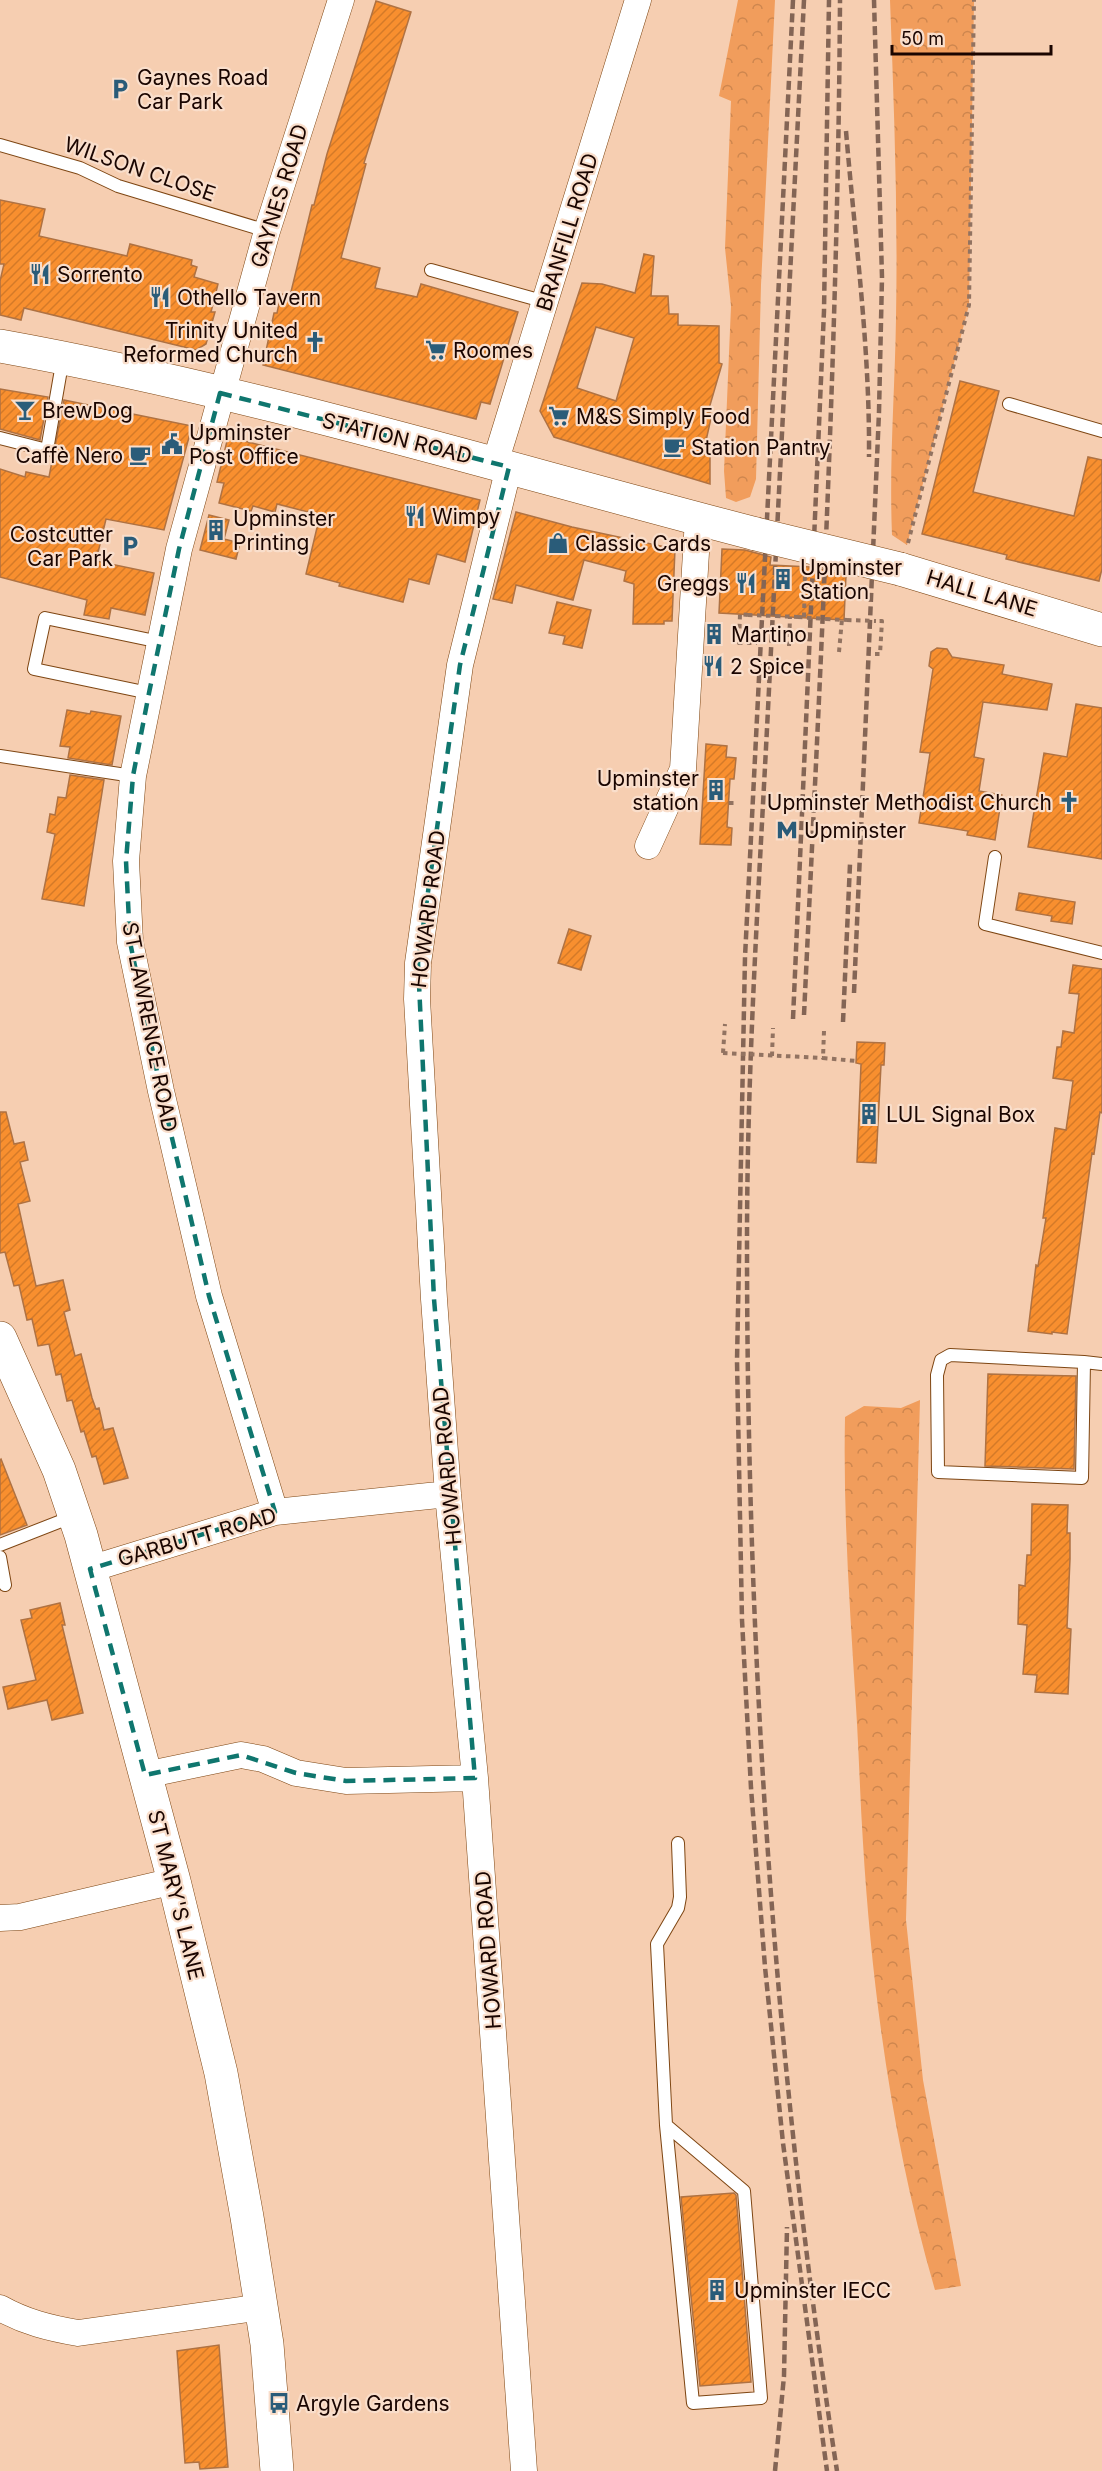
<svg xmlns="http://www.w3.org/2000/svg" width="1102" height="2471" font-family="Inter,sans-serif">
<style>
.forest{fill:url(#forest-crowns)}
.building{fill:url(#building-hatch);stroke:#af7243;stroke-width:1.5;fill-rule:evenodd}
.lines{fill:none;stroke-linecap:round;stroke-linejoin:round}
.lane-casing{stroke:#7e4613;stroke-width:14}
.street-casing{stroke:#7e4613;stroke-width:27}
.secondary-casing{stroke:#7e4613;stroke-width:34}
.path{stroke:#927361;stroke-width:4;stroke-dasharray:4.5 4.5;stroke-linecap:butt}
.lane{stroke:#fff;stroke-width:12}
.street{stroke:#fff;stroke-width:26}
.secondary{stroke:#fff;stroke-width:33}
.rail{stroke:#846555;stroke-width:4.5;stroke-dasharray:9 4.5;stroke-linecap:butt}
.secondary-bridge-casing{stroke:#7e4613;stroke-width:34;stroke-linecap:butt}
.path-bridge{stroke:#927361;stroke-width:4;stroke-dasharray:4.5 4.5;stroke-linecap:butt}
.secondary-bridge{stroke:#fff;stroke-width:33}
.marked{fill:none;stroke:#0f766e;stroke-width:4.5;stroke-dasharray:12 8;stroke-linejoin:round}
.labels{text-anchor:middle;dominant-baseline:central;stroke-width:4.5;stroke-linejoin:round;paint-order:stroke}
.poi-label{font-size:21px;fill:#1a0500;stroke:#f9decb;text-anchor:start}
.street-label{font-size:21px;fill:#1a0500;stroke:#f9decb}
</style>
<defs>
<pattern id="forest-crowns" width="20" height="18" patternUnits="userSpaceOnUse" patternTransform="scale(1.5)"><rect width="20" height="18" fill="#f19d5c"/><path d="M2 6a3 3 0 1 1 6 0M12 15a3 3 0 1 1 6 0" fill="none" stroke="#ce864e"/></pattern>
<pattern id="building-hatch" width="6" height="6" patternUnits="userSpaceOnUse" patternTransform="scale(1.5)"><rect width="6" height="6" fill="#f88f2f"/><path d="M-1 1l2-2M0 6l6-6M5 7l2-2" fill="none" stroke="#d47a28"/></pattern>
</defs>
<rect width="100%" height="100%" fill="#f6ceb1"/>
<!-- forest -->
<path class="forest" d="M738,0H775L761,285L756,479L750,497L736,502L726,498L724,471L731,306L725,248L731,101L719,96Z
M890,0H974L969,305L907,545L892,535C889,463 895,390 896,318C898,212 894,106 890,0Z
M920,1400L906,1920L923,2080L961,2286L935,2290C893,2147 872,1992 863,1843C860,1798 859,1753 856,1707C850,1610 843,1515 845,1417L864,1406L901,1408Z"/>
<!-- building -->
<path class="building" d="M376,1L411,12L364,163L366,164L341,258L380,268L375,288L417,297L421,284L518,312L490,404L481,402L476,419L263,365L274,313H277L281,294L290,296L312,205H314L327,154Z
M0,200L45,209L39,236L127,256L130,244L192,260L191,265L197,267L194,277L218,284L211,312H215L206,344L196,350L24,308L21,320L0,315V281L4,264H0Z
M644,254L654,256L651,296H668L669,314H678V325L719,326V363L722,364L708,412L712,414L703,454L710,455V484L554,437L540,411L582,283L602,284L635,293ZM596,327L634,338L616,401L577,388Z
M960,381L999,391L973,492L1074,516L1088,457L1102,460V569L1099,581L1006,559L1007,555L922,534Z
M0,389L48,397L40,440L0,429Z
M64,400L192,426L164,530L106,519L96,561L154,573L145,615L111,608L109,619L84,615L87,600L0,577V469L25,477L26,472L49,477Z
M228,437L480,500L465,562L437,554L429,584L409,579L403,602L339,586L340,583L306,574L320,515L277,504L275,512L253,506L251,511L219,503L224,483L217,482Z
M516,512L572,527L675,549L672,621H664V624H633L634,584L624,581L626,571L584,560L573,600L516,585L512,603L493,599Z
M209,515L229,520L224,539L240,543L236,559L200,550Z
M722,549L745,550L771,557L770,565L811,567L846,575L844,620L719,613Z
M557,602L591,610L582,648L563,644L565,636L549,633Z
M937,648L947,649L952,657L1004,665L1002,674L1052,684L1047,710L983,702L974,757L984,759L979,791L1002,795L995,840L967,835L968,831L919,823L930,753L920,752L933,669L929,666L931,652Z
M1076,704L1102,708V859L1028,847L1044,753L1067,757Z
M67,710L90,714L91,711L121,716L112,765L68,758L70,747L60,746Z
M706,744L727,746L726,757L736,758L734,779H730L727,827L732,828L731,845L700,844Z
M70,775L104,780L84,906L42,899L55,834L47,832L50,814L55,815L58,797L66,798Z
M1019,893L1075,902L1072,924L1051,921L1052,916L1016,910Z
M569,929L591,936L581,970L558,963Z
M1073,965L1102,969V1113L1100,1112L1094,1154L1092,1153L1067,1334L1052,1332V1334L1028,1331L1036,1265L1038,1266L1046,1218H1043L1055,1128L1066,1130L1073,1081L1053,1078L1057,1047H1061L1063,1031L1074,1033L1079,994L1069,993Z
M857,1042L885,1043L884,1065H881L876,1163L857,1162L861,1064L856,1063Z
M0,1112H6L14,1144L24,1142L28,1160L20,1162L30,1201L18,1204L36,1286L63,1280L70,1310L64,1312L75,1356L81,1354L92,1398L96,1409L99,1408L104,1430L113,1428L128,1478L104,1484L96,1456L92,1457L84,1431L81,1432L72,1400L67,1401L61,1374L56,1375L49,1344L38,1346L32,1319L27,1320L19,1285L14,1286L5,1252L0,1253Z
M988,1374L1076,1376L1074,1469L985,1466Z
M1,1459L27,1525L0,1535V1460Z
M1032,1504L1068,1505L1067,1533H1070V1559L1067,1628L1071,1629L1068,1694L1035,1692L1037,1675L1023,1674L1027,1625L1018,1624L1019,1585L1025,1586L1027,1555H1031Z
M60,1603L65,1625H62L83,1713L52,1720L47,1700L8,1709L3,1687L36,1680L21,1620L32,1618L30,1610Z
M734,2193L736,2195L751,2382L700,2386L681,2197Z
M219,2345L228,2467L200,2469L199,2462L185,2463L177,2351Z"/>
<g class="lines">
<defs>
<path id="lane" d="M0,145L80,168L118,186L267,231
M431,270L546,302
M1009,404L1102,431
M0,438L47,450L63,358
M149,693L34,669L45,618L160,642
M0,756L133,776
M995,857L985,924L1102,953
M1084,1362L1082,1478L938,1472L937,1375L941,1360L950,1355L1084,1362L1102,1364
M0,1545L74,1516
M0,1557L5,1585
M666,2125L744,2191L761,2398L693,2403L666,2125L657,1944L678,1908L680,1897L678,1843"/>
<path id="street" d="M495,463L638,0
M509,467L460,665L418,963L417,999L434,1299L448,1494L475,1778L524,2471
M648,846L683,769L698,519
M275,1512L209,1296L161,1091L130,942L126,861L133,776L179,549L267,231L341,0
M90,1569L275,1512L448,1494
M145,1775L241,1755L263,1759L296,1773L346,1781L475,1778
M0,1918L20,1917L174,1881
M0,2308C25,2322 49,2328 78,2333L262,2307"/>
<path id="secondary" d="M0,346C256,392 505,469 756,534
M900,569L1102,630
M0,1338L59,1470L81,1535L174,1881L221,2073L247,2217L267,2344L277,2471"/>
</defs>
<!-- lane casing -->
<use href="#lane" class="lane-casing"/>
<!-- street casing -->
<use href="#street" class="street-casing"/>
<!-- secondary casing -->
<use href="#secondary" class="secondary-casing"/>
<!-- path -->
<path class="path" d="M908,543L969,305L974,0
M748,615L740,614L739,643H757
M776,616L798,617
M804,617L805,573
M826,619L847,620
M789,646L790,617
M839,652L842,619
M875,654H880L882,621H876
M694,800L703,801
M729,803H734
M824,1031L823,1058L856,1061
M723,1053L725,1024
M772,1056L773,1028"/>
<!-- lane -->
<use href="#lane" class="lane"/>
<!-- street -->
<use href="#street" class="street"/>
<!-- secondary -->
<use href="#secondary" class="secondary"/>
<!-- rail -->
<path class="rail" d="M793,0L745,957L737,1361L742,1620L751,1788L765,1967L783,2143L827,2471
M804,0C792,236 780,472 768,709C759,887 747,1065 747,1243C747,1654 774,2065 837,2471
M846,131C855,239 870,348 869,457
M854,993L879,412L882,277L874,0
M804,1015C820,677 838,339 840,0
M793,1019L824,311L829,0
M843,1022L850,864
M775,2471L784,2376L787,2227"/>
<defs>
<path id="secondary-bridge" d="M756,534L900,569"/>
</defs>
<!-- secondary-bridge casing -->
<use href="#secondary-bridge" class="secondary-bridge-casing"/>
<!-- path-bridge -->
<path class="path-bridge" d="M748,615L776,616
M798,617L826,619
M847,620L876,621
M723,1053L823,1058"/>
<!-- secondary-bridge -->
<use href="#secondary-bridge" class="secondary-bridge"/>
</g>
<!-- marked area -->
<path class="marked" d="M220,393L509,467L460,665L418,963L434,1299L475,1778L346,1781L296,1773L241,1755L145,1775L90,1569L275,1512L209,1296L161,1091L130,942L126,861L133,776L149,693L179,549Z"/>
<!-- icons -->
<defs>
<symbol id="parking-bare" viewBox="-9 -9 18 18"><path d="M-3.5-5.5H1a3.5 3.5 0 0 1 0 7H-1V5.5H-3.5ZM-1-3.4V-.6H.8a1.4 1.4 0 0 0 0-2.8Z" fill="#2a5c79" stroke="#f9decb" stroke-width="2.5" paint-order="stroke"/></symbol>
<symbol id="restaurant-bare" viewBox="-9 -9 18 18"><path d="M-5-6h1v4h1v-4h1v4h1v-4h1v5L-1.5 .5V6h-2V.5L-5-1ZM5-6V6H3V1.5H1.5Q1.5-4 5-6Z" fill="#2a5c79" stroke="#f9decb" stroke-width="2.5" paint-order="stroke"/></symbol>
<symbol id="church-bare" viewBox="-9 -9 18 18"><path d="M-1.2-6h2.4v3.5h3.3v2.4h-3.3V6h-2.4V-.1h-3.3v-2.4h3.3Z" fill="#2a5c79" stroke="#f9decb" stroke-width="2.5" paint-order="stroke"/></symbol>
<symbol id="supermarket-bare" viewBox="-9 -9 18 18"><path d="M-6-5.5h2.5l.6 2H6L4.5 2H-2.5L-4.4-4H-6ZM-1.5 3.2a1.3 1.3 0 1 0 .1 0ZM3 3.2a1.3 1.3 0 1 0 .1 0Z" fill="#2a5c79" stroke="#f9decb" stroke-width="2.5" paint-order="stroke"/></symbol>
<symbol id="bar-bare" viewBox="-9 -9 18 18"><path d="M-6-5H6L.8 .8V4.5H3.5V6h-7V4.5H-.8V.8Z" fill="#2a5c79" stroke="#f9decb" stroke-width="2.5" paint-order="stroke"/></symbol>
<symbol id="civic-bare" viewBox="-9 -9 18 18"><path d="M-.6-6.5H3V-4.5H.6V-3L4-1V1h2V6H-6V1h2V-1L-.6-3ZM-1.2 2.5V6h2.4V2.5Z" fill="#2a5c79" stroke="#f9decb" stroke-width="2.5" paint-order="stroke"/></symbol>
<symbol id="cafe-bare" viewBox="-9 -9 18 18"><path d="M-5.5-4.5H6V0H3Q3 3.5 0 3.5H-2.5Q-5.5 3.5-5.5 0ZM3-3.2v2h1.7v-2ZM-6 4.5H4V6H-6Z" fill="#2a5c79" stroke="#f9decb" stroke-width="2.5" paint-order="stroke"/></symbol>
<symbol id="building-bare" viewBox="-9 -9 18 18"><path d="M-4-6H4V6H1V3H-1V6H-4ZM-2.5-4.3h1.7v1.8h-1.7ZM.8-4.3h1.7v1.8H.8ZM-2.5-1h1.7V.8h-1.7ZM.8-1h1.7V.8H.8Z" fill="#2a5c79" stroke="#f9decb" stroke-width="2.5" paint-order="stroke"/></symbol>
<symbol id="shop-bare" viewBox="-9 -9 18 18"><path d="M-5-2.5h2.3a2.7 3.5 0 0 1 5.4 0H5L5.5 6h-11ZM-1.5-2.5h3a1.5 2.3 0 0 0-3 0Z" fill="#2a5c79" stroke="#f9decb" stroke-width="2.5" paint-order="stroke"/></symbol>
<symbol id="metro-bare" viewBox="-9 -9 18 18"><path d="M-5.5 5V-5H-3L0 0L3-5H5.5V5H3V-.5L0 4L-3-.5V5Z" fill="#2a5c79" stroke="#f9decb" stroke-width="2.5" paint-order="stroke"/></symbol>
<symbol id="bus-bare" viewBox="-9 -9 18 18"><path d="M-5-6H5V4H4V6H2V4H-2V6H-4V4H-5ZM-3.5-4V0h7V-4ZM-3.5 1.2v1.5H-2V1.2ZM2 1.2v1.5H3.5V1.2Z" fill="#2a5c79" stroke="#f9decb" stroke-width="2.5" paint-order="stroke"/></symbol>
</defs>
<g fill-rule="evenodd">
<use href="#parking-bare" x="105" y="74" width="30" height="30"/>
<use href="#restaurant-bare" x="25" y="259" width="30" height="30"/>
<use href="#restaurant-bare" x="145" y="282" width="30" height="30"/>
<use href="#church-bare" x="300" y="327" width="30" height="30"/>
<use href="#supermarket-bare" x="421" y="335" width="30" height="30"/>
<use href="#bar-bare" x="10" y="395" width="30" height="30"/>
<use href="#supermarket-bare" x="544" y="401" width="30" height="30"/>
<use href="#civic-bare" x="157" y="429" width="30" height="30"/>
<use href="#cafe-bare" x="659" y="432" width="30" height="30"/>
<use href="#cafe-bare" x="125" y="440" width="30" height="30"/>
<use href="#restaurant-bare" x="400" y="501" width="30" height="30"/>
<use href="#building-bare" x="201" y="515" width="30" height="30"/>
<use href="#shop-bare" x="543" y="528" width="30" height="30"/>
<use href="#parking-bare" x="115" y="531" width="30" height="30"/>
<use href="#building-bare" x="768" y="564" width="30" height="30"/>
<use href="#restaurant-bare" x="731" y="568" width="30" height="30"/>
<use href="#building-bare" x="699" y="619" width="30" height="30"/>
<use href="#restaurant-bare" x="698" y="651" width="30" height="30"/>
<use href="#building-bare" x="701" y="775" width="30" height="30"/>
<use href="#church-bare" x="1054" y="787" width="30" height="30"/>
<use href="#metro-bare" x="772" y="815" width="30" height="30"/>
<use href="#building-bare" x="854" y="1099" width="30" height="30"/>
<use href="#building-bare" x="702" y="2275" width="30" height="30"/>
<use href="#bus-bare" x="264" y="2388" width="30" height="30"/>
</g>
<g class="labels">
<!-- poi labels -->
<g class="poi-label">
<text x="137" y="77">Gaynes Road<tspan x="137" dy="24">Car Park</tspan></text>
<text x="57" y="274">Sorrento</text>
<text x="177" y="297">Othello Tavern</text>
<text x="298" y="330" text-anchor="end">Trinity United<tspan x="298" dy="24">Reformed Church</tspan></text>
<text x="453" y="350">Roomes</text>
<text x="42" y="410">BrewDog</text>
<text x="576" y="416">M&amp;S Simply Food</text>
<text x="189" y="432">Upminster<tspan x="189" dy="24">Post Office</tspan></text>
<text x="691" y="447">Station Pantry</text>
<text x="123" y="455" text-anchor="end">Caffè Nero</text>
<text x="432" y="516">Wimpy</text>
<text x="233" y="518">Upminster<tspan x="233" dy="24">Printing</tspan></text>
<text x="113" y="534" text-anchor="end">Costcutter<tspan x="113" dy="24">Car Park</tspan></text>
<text x="575" y="543">Classic Cards</text>
<text x="800" y="567">Upminster<tspan x="800" dy="24">Station</tspan></text>
<text x="729" y="583" text-anchor="end">Greggs</text>
<text x="731" y="634">Martino</text>
<text x="730" y="666">2 Spice</text>
<text x="699" y="778" text-anchor="end">Upminster<tspan x="699" dy="24">station</tspan></text>
<text x="1052" y="802" text-anchor="end">Upminster Methodist Church</text>
<text x="804" y="830">Upminster</text>
<text x="886" y="1114">LUL Signal Box</text>
<text x="734" y="2290">Upminster IECC</text>
<text x="296" y="2403">Argyle Gardens</text>
</g>
<!-- street labels -->
<g class="street-label">
<text transform="translate(140 169) rotate(19)">WILSON CLOSE</text>
<text transform="translate(279 196) rotate(-73)">GAYNES ROAD</text>
<text transform="translate(567 232) rotate(-73)">BRANFILL ROAD</text>
<text transform="translate(397 438) rotate(14)">STATION ROAD</text>
<text transform="translate(982 593) rotate(17)">HALL LANE</text>
<text transform="translate(428 909) rotate(-83)">HOWARD ROAD</text>
<text transform="translate(150 1027) rotate(79)">ST LAWRENCE ROAD</text>
<text transform="translate(447 1466) rotate(-95)">HOWARD ROAD</text>
<text transform="translate(197 1537) rotate(-16)">GARBUTT ROAD</text>
<text transform="translate(176 1895) rotate(76)">ST MARY'S LANE</text>
<text transform="translate(488 1950) rotate(-94)">HOWARD ROAD</text>
</g>
</g>
<!-- scale -->
<path d="M892 45v9h159v-9" fill="none" stroke="#1a0500" stroke-width="3"/>
<text x="901" y="45" font-size="18" fill="#1a0500" stroke="#f9decb" stroke-width="4.5" paint-order="stroke">50 m</text>
</svg>
